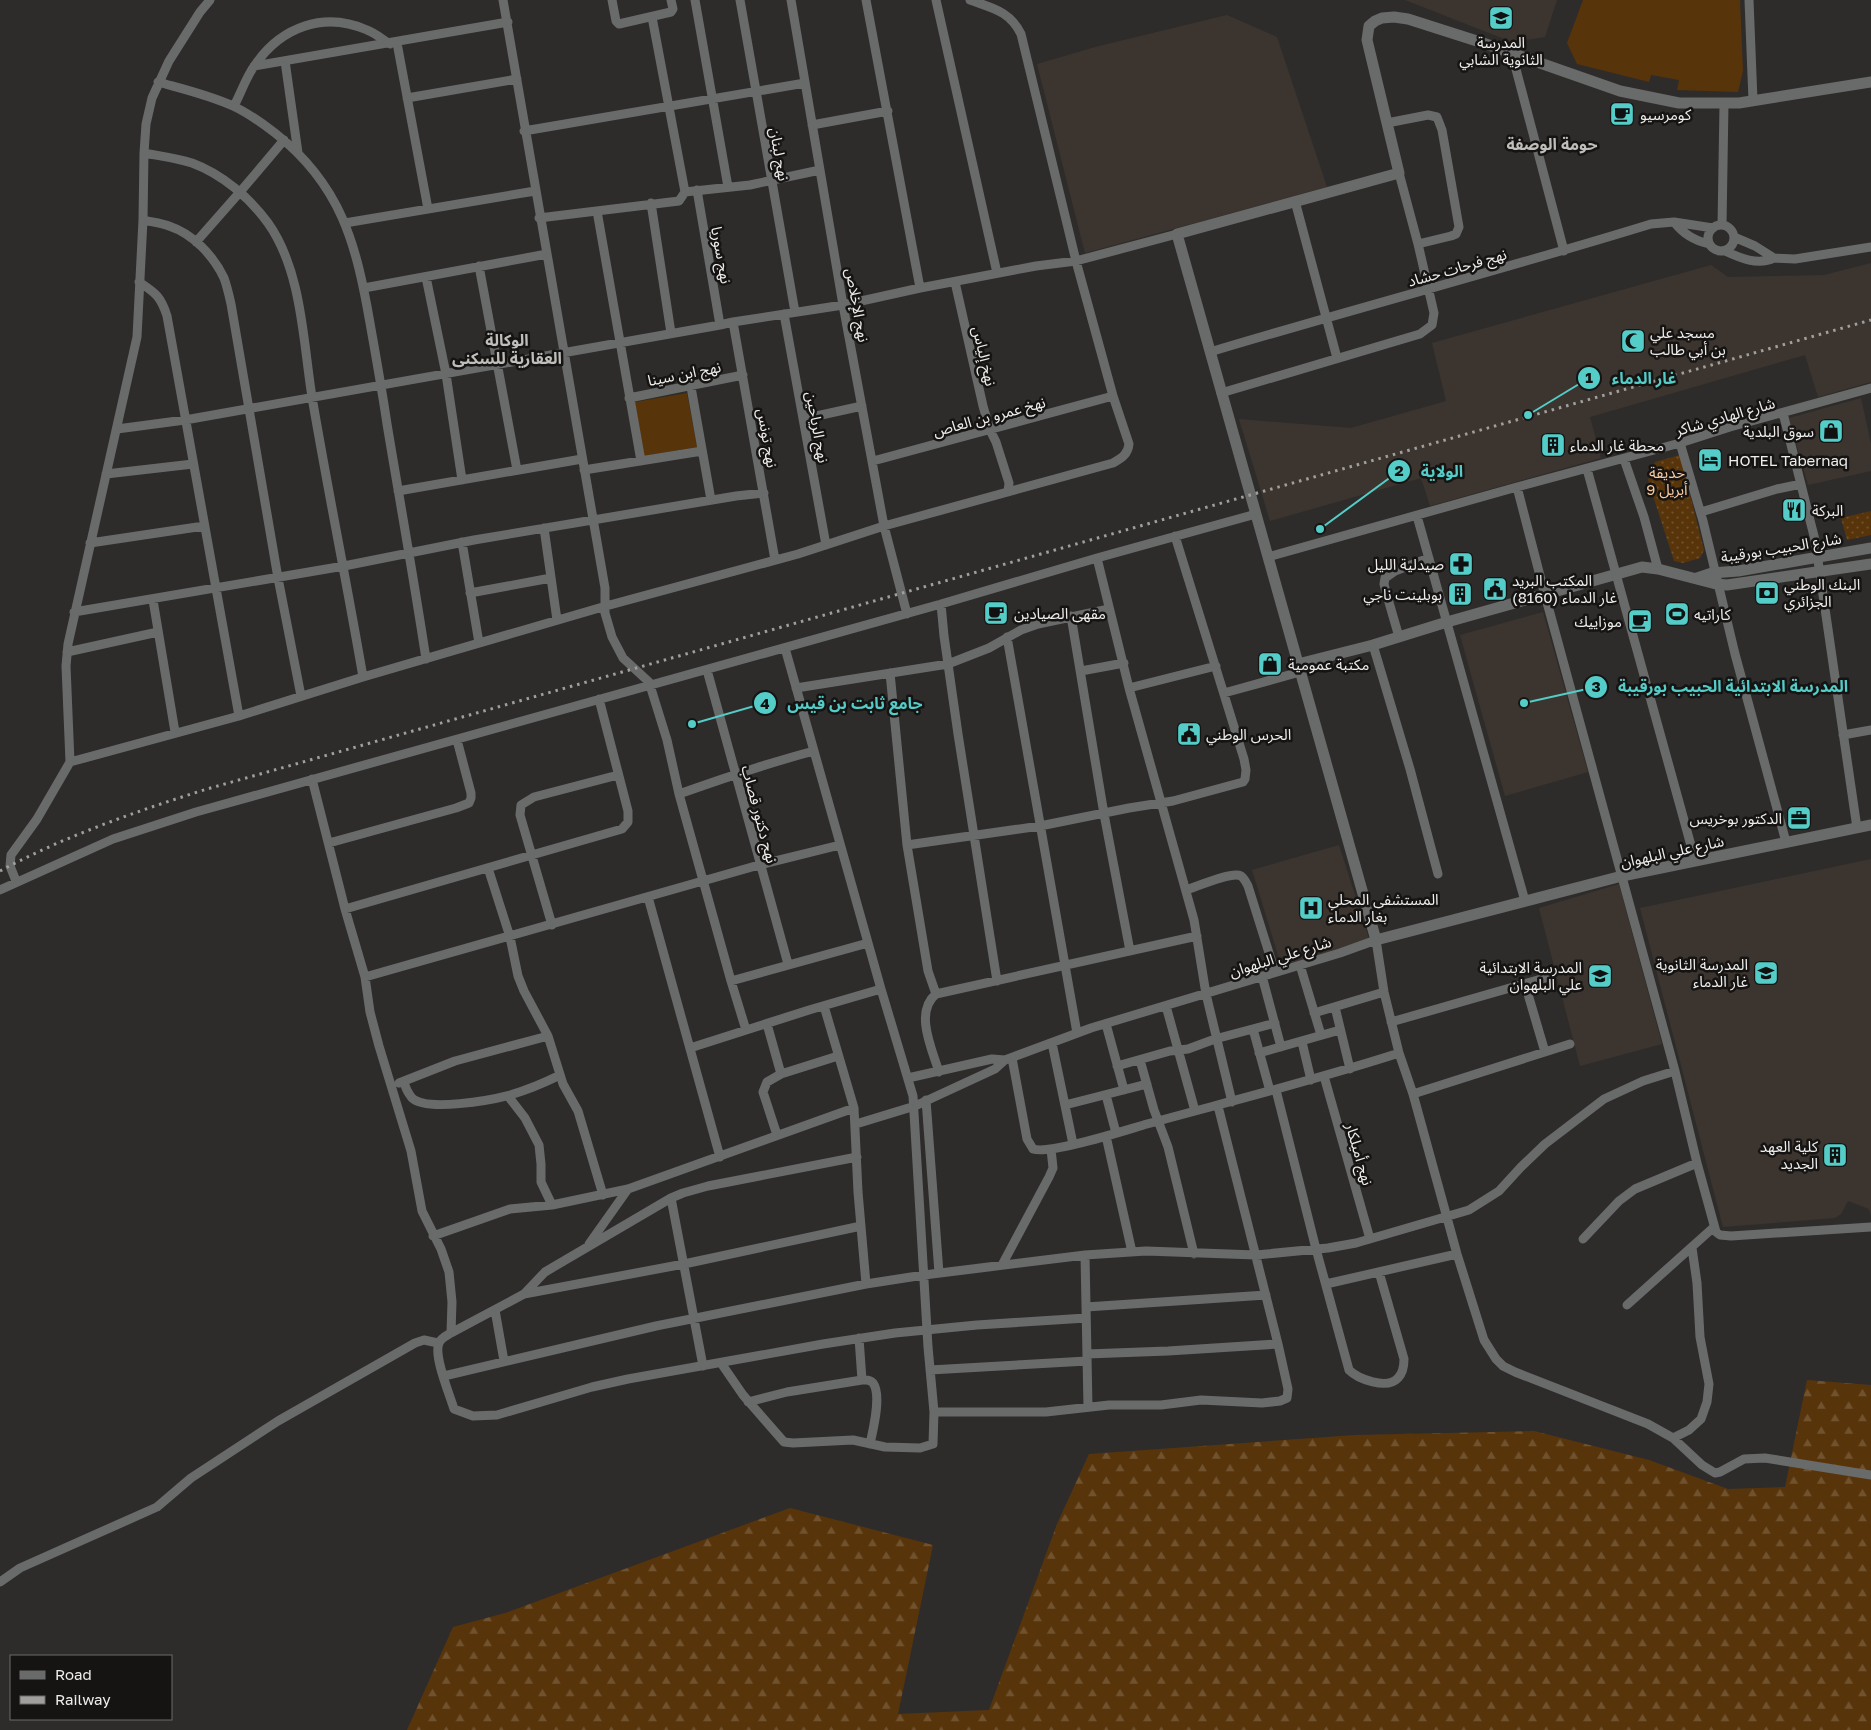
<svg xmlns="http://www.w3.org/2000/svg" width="1871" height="1730" font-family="'Golos Text','Noto Sans Arabic',sans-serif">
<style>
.built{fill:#3c352f}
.grass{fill:#58340b}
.forest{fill:url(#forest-firs)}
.garden{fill:url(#garden-dots)}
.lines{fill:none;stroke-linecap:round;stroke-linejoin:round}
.minor{stroke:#696b6b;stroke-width:9}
.tertiary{stroke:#696b6b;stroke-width:11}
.rail{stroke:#a19f9d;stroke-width:3;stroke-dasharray:2.5 5;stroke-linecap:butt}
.labels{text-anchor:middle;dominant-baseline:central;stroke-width:5;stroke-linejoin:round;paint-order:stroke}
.poi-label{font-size:15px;fill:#efedec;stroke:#151413;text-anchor:start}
.street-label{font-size:15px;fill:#efedec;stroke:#151413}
.park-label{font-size:15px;fill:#fccca1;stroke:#151413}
.neighbourhood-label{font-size:16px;font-weight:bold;fill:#c0bebb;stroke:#151413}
.leader{fill:none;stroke:#54cdc8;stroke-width:2}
.callout-dot{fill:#54cdc8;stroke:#151413;stroke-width:2}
.mark-label{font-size:15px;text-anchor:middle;font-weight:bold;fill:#111}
.callout-label{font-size:16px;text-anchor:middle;font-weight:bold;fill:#54cdc8;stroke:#151413;stroke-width:5;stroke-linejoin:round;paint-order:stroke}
</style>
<defs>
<pattern id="forest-firs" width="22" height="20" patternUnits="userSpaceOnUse" patternTransform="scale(1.25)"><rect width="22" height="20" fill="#58340b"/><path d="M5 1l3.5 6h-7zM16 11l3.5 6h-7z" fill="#70522f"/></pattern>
<pattern id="garden-dots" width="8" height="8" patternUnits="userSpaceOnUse" patternTransform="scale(1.25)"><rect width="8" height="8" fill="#58340b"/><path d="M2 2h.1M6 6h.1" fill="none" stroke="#70522f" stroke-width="1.8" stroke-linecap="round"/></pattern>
</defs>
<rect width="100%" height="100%" fill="#2e2c2a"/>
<!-- built -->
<path class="built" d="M1405,0H1557L1545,37L1512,42Z
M1227,15L1277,37L1327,187L1085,253L1037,64L1099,46Z
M1871,263V382L1818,397L1805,355L1590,417L1601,458L1430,506L1421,478L1270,521L1239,419L1351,428L1446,401L1432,343L1711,265L1728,277L1824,275Z
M1861,398L1871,444V471L1808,485L1789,418Z
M1543,612L1588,772L1505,796L1460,635Z
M1339,845L1371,945L1281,965L1252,870Z
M1871,859V1216L1869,1209L1848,1201L1841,1214L1835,1218L1723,1227L1640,908Z
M1619,884L1662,1044L1580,1066L1539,908Z"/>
<!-- grass -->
<path class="grass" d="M1583,0H1740L1743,71L1738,92L1677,90L1679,80L1651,75L1649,82L1577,64L1567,43Z
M687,393L697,447L644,456L635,402Z"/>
<!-- forest -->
<path class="forest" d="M1807,1380L1871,1385V1730H407L453,1627L505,1613L790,1508L933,1545L898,1714L989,1710L1057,1524L1089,1454L1355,1435L1534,1431L1649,1460L1728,1489L1785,1487Z"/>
<!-- garden -->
<path class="garden" d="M1680,455L1704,550L1700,558L1683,563L1674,561L1648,480L1655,462Z
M1871,511V535L1847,540L1841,518Z"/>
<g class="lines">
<!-- minor -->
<path class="minor" d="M503,0L605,588V613L612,637L623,658L649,682L667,740L679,794L731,981L746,1030
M612,0L616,21L619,24L671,12L673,9L671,0
M695,0L728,187
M740,0L795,312
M791,0L843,305L884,526L907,614
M866,0L920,288
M936,0L997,273
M1749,0L1753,100
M652,17L685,192
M397,43L428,209
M1512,54L1564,251
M285,61L298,153
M254,66L508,22
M158,82C183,89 209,95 233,106C248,113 262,123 275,133C341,185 356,243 370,323C376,357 382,390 387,424C400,502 414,580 426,659
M407,98L517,79
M234,106C241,93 246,77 255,65C281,27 324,11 367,30C375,33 382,39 390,44
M1387,123L1428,115L1437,117L1442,130L1459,227L1456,234L1451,236L1418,244
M812,125L888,111
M524,131L805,83
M144,153C160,156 176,158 192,163C222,174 250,198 268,223C302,271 303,341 312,397C328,491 347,584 363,677
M697,190L720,325
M1295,201L1337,358
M651,203L671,333
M597,211L641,461
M539,218L679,201L685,192L750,185L820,170
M143,220C151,222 161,223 169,226C193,234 213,255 224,278C227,286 229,295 231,304L278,578L301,696
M1674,222C1684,234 1693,240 1709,244
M345,223L535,191
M1708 238a13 13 0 1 1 26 0a13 13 0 1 1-26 0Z
M1722,225L1724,104
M1734,237L1755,246L1774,258L1795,259L1871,247
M196,242L240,192L284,140
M1725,251C1740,258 1758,266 1774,258
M479,266L517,470
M426,277L446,374L462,480
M139,282C156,293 161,297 167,316L239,716
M955,282L983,406L990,430L996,442L1009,483L1008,492
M364,288L547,254
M784,314L826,545
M733,322L775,560
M1210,352C1356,308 1505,269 1651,224L1674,222L1713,228
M691,387L711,500
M1221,393L1420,334L1432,325L1434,313L1418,244L1399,173
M629,398L743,375
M1783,413L1815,540L1857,828
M803,419L862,406
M117,429L185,420L720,325L733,322L843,305L920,288L1036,266L1076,261L1177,234
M1680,443L1703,521L1735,654L1786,842
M1624,459L1644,517L1658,569
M873,461L1113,396
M1587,469L1695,860
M584,470L702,451
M106,474L193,464
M1517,487L1545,595L1675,1071L1697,1163L1716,1232L1720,1235L1731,1236L1871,1227
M398,491L582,459
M1701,512L1777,489L1801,484
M1417,516L1525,901
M544,528L557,620
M462,542L479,643
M90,543L204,526
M1268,557L1517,487L1680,443L1730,427L1871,388
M1097,558L1129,688L1194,920L1206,994L1232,1102
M470,593L551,578
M153,600L175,732
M941,604L944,636L958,734L997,981
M74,612L344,566L474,540L736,496L764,493
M1071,616L1104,814L1130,951
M1007,637L1077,1033
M1399,637L1386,592L1384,584L1385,578L1395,571L1429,558
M1373,645L1410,769L1438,874
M67,652L158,632
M707,670L788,964
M1081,671L1124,663
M890,673L907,845L928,971L936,994
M796,688L948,664L989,648L1021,630L1038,624L1109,609
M1129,688L1216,666
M1224,693L1300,672
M1843,735L1871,730
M70,762L239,716L363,677L606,606L798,554L884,526L1113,463C1122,458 1128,454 1129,444L1113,396L1076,261L1021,34C1010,11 992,8 970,0
M312,779L345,909L365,977L370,1012L379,1046L411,1151L422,1211L441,1249L449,1272L452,1302L451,1333
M679,794C724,778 768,763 814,751
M329,843L456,808L469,803L471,798V793L457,740
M907,845L1040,826L1129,808L1173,801L1243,782L1245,779L1246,770L1244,759L1175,536
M488,868L510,937L518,976L524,991L548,1036L563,1084L578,1111L603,1195
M16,881L10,866L11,855L37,819L70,762L66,666L68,644L137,337L143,220L144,153L146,124L152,98L169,61L200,12L210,0
M0,890L113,839L196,812L941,604L1097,558L1256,514
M1186,890C1196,887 1232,871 1241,876C1244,878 1246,882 1248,886L1275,972
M648,897L720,1157
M345,909L622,829L628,822V811L599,699
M552,925L520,815L521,805L534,797L618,775
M1300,965L1321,1035
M1262,976L1281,1047
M365,977L759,865L840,845
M731,981L868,943
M1525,984L1545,1052
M824,1006L854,1108L858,1192L866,1284
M1166,1006L1195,1111
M1335,1007L1350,1069
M1314,1013L1384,992
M1391,1022L1552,976
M767,1024L781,1074
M1106,1024L1124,1090
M1253,1029L1270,1091
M1302,1042L1311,1080
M1052,1043L1073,1144
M690,1048L809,1010L881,989
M1259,1053L1340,1030
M1012,1058L1027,1139L1033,1149C1050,1155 1126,1130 1147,1124C1231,1101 1316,1080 1399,1053
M1140,1060L1154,1110L1168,1147L1194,1254
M1117,1066L1170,1051L1188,1049L1215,1039L1275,1023
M939,1072C932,1049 914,1012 936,994L1197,936
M1324,1076L1370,1239
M908,1078L992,1059L1005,1060
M404,1081C405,1087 408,1093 412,1098C427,1112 491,1100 510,1095C527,1090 544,1083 560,1075
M399,1083L455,1061L548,1036
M1276,1090L1316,1249L1349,1370C1358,1379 1387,1390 1398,1378C1403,1373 1404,1366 1404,1359L1379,1272
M1413,1094L1570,1044
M1106,1095L1116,1133
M508,1096L525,1118L539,1145L541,1164V1182L552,1205
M926,1100L939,1273
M1065,1105L1147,1084
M856,1124L915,1106L995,1069L1005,1060L1091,1028L1340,953L1376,940L1384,992L1399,1053L1413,1094L1457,1254L1484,1340L1496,1359L1503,1366L1515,1372L1648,1424L1673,1438L1702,1465L1715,1473L1720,1472L1744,1459L1765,1458L1871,1475
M777,1135L763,1092L767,1082L781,1074L838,1056
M1106,1136L1132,1252
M671,1198L703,1366
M861,1226L684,1264L524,1294L451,1333C446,1336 441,1338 439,1343C433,1356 450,1395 454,1409L473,1416L497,1415L592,1387L628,1379L823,1344L895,1333L977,1325L1086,1318
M433,1236L510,1209L552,1205L628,1189L854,1108
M1583,1239L1619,1201L1635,1189L1697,1163
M589,1244L628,1189
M1085,1255L1088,1407
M1002,1265L1049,1177L1053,1168L1051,1149
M1326,1284L1457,1254
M524,1294L545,1272L671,1198L683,1193L708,1186L857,1157
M1627,1305L1714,1227
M1086,1307L1266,1295
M495,1310L504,1361
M859,1338L862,1380
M1087,1354L1168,1351L1278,1344
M721,1363L743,1395L784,1442L793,1443L853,1440L885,1447L920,1448L933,1444L934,1412L928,1347L913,1096L881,989L785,648
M930,1370L1087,1361
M444,1376L656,1326L866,1284L924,1275L1085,1255L1146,1251L1256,1255L1328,1248L1356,1243L1469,1210L1499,1191L1521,1167L1545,1144L1604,1099L1643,1081L1675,1071
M748,1402L787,1392L862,1380C866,1380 870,1379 873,1383C882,1395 873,1430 870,1444
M934,1412H1046L1109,1405H1161L1201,1400L1262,1403L1280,1401L1287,1398L1288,1389L1278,1344L1218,1106
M1673,1438L1689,1430L1701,1419L1707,1402L1709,1384L1700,1337L1697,1283L1692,1248
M0,1582L20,1568L157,1507L191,1478L278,1421L415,1343L424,1340L438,1343"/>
<!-- tertiary -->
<path class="tertiary" d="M1871,82L1739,103H1679L1620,91L1480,42L1408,19L1394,17L1382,18L1375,21L1369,26L1367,40L1399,173L1177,234L1376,940L1622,876L1871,825
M1697,578L1712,573L1738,571L1871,548
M1298,664L1373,645L1447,622L1642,567L1658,569L1716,584L1727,585L1871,564"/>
<!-- rail -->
<path class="rail" d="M0,871C65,836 137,811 207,789L1871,320"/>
</g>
<!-- icons -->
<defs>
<symbol id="school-square" viewBox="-11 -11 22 22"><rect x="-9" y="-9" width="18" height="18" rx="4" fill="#54cdc8" stroke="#151413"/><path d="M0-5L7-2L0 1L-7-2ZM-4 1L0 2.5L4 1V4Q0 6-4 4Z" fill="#111"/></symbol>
<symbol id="cafe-square" viewBox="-11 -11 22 22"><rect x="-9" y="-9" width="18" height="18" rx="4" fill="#54cdc8" stroke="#151413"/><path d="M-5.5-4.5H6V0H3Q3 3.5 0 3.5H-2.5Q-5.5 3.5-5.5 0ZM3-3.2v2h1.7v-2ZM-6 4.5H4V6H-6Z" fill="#111"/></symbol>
<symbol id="mosque-square" viewBox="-11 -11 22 22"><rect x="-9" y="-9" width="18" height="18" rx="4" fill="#54cdc8" stroke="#151413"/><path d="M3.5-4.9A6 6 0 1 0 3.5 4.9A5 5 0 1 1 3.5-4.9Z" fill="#111"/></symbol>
<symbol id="shop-square" viewBox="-11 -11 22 22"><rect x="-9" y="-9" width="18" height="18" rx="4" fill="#54cdc8" stroke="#151413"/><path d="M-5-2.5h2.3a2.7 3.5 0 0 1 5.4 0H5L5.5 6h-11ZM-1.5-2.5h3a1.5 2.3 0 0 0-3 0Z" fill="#111"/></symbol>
<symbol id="building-square" viewBox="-11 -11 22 22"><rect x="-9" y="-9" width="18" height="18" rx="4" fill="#54cdc8" stroke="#151413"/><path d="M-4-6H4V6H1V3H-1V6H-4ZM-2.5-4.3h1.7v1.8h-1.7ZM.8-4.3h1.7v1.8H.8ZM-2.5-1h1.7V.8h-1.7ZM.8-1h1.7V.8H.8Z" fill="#111"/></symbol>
<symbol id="hotel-square" viewBox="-11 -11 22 22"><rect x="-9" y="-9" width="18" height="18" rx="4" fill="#54cdc8" stroke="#151413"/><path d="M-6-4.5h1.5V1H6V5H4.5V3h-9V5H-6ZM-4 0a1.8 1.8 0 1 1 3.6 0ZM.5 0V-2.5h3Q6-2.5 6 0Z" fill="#111"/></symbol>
<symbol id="restaurant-square" viewBox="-11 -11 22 22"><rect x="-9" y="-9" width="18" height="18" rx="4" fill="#54cdc8" stroke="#151413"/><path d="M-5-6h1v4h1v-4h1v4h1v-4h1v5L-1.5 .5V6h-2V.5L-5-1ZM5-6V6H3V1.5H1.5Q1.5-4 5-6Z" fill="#111"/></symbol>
<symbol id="pharmacy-square" viewBox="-11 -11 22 22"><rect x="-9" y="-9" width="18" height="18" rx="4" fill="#54cdc8" stroke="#151413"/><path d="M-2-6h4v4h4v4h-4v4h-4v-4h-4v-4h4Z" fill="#111"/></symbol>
<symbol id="civic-square" viewBox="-11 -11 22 22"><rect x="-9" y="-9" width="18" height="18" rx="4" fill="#54cdc8" stroke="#151413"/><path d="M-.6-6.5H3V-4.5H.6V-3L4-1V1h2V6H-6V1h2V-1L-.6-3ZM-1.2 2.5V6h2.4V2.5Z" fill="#111"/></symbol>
<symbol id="bank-square" viewBox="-11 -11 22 22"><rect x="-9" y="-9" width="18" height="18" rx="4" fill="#54cdc8" stroke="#151413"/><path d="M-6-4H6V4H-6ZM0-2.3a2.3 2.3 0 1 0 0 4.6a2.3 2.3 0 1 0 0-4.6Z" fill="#111"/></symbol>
<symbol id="stadium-square" viewBox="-11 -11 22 22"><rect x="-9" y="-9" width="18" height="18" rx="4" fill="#54cdc8" stroke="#151413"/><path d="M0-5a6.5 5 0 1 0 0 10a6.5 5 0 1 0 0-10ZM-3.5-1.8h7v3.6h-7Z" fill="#111"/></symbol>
<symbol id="office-square" viewBox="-11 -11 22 22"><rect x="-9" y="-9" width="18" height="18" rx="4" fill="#54cdc8" stroke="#151413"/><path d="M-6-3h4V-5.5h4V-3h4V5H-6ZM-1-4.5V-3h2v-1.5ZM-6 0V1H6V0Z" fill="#111"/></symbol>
<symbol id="hospital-square" viewBox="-11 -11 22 22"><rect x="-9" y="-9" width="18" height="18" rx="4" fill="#54cdc8" stroke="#151413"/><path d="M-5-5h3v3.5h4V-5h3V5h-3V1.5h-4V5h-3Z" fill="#111"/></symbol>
</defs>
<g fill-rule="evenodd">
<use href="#school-square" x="1487" y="4" width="28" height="28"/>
<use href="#cafe-square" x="1608" y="100" width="28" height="28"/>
<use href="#mosque-square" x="1619" y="327" width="28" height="28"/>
<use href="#shop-square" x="1817" y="417" width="28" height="28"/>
<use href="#building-square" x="1539" y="431" width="28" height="28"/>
<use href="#hotel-square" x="1696" y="446" width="28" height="28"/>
<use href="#restaurant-square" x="1780" y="496" width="28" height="28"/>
<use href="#pharmacy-square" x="1447" y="550" width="28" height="28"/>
<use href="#civic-square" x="1481" y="575" width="28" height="28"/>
<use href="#bank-square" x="1753" y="579" width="28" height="28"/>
<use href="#building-square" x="1446" y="580" width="28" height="28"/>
<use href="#cafe-square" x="982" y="599" width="28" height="28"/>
<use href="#stadium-square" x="1663" y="600" width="28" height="28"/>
<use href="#cafe-square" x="1626" y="607" width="28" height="28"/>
<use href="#shop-square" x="1256" y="650" width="28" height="28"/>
<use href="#civic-square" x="1175" y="720" width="28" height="28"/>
<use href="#office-square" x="1785" y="804" width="28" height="28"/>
<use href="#hospital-square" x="1297" y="894" width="28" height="28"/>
<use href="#school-square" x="1752" y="959" width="28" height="28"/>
<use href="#school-square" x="1586" y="962" width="28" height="28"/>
<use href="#building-square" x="1821" y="1141" width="28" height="28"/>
</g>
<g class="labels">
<!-- poi labels -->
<g class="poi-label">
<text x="1501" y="42" text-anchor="middle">المدرسة<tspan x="1501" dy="17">الثانوية الشابي</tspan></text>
<text x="1640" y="114">كومرسيو</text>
<text x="1650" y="332">مسجد علي<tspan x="1650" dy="17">بن أبي طالب</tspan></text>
<text x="1814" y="431" text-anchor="end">سوق البلدية</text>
<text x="1570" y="445">محطة غار الدماء</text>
<text x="1728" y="460">HOTEL Tabernaq</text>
<text x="1812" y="510">البركة</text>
<text x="1444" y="564" text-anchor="end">صيدلية الليل</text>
<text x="1512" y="580">المكتب البريد<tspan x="1512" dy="17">غار الدماء (8160)</tspan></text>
<text x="1784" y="584">البنك الوطني<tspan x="1784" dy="17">الجزائري</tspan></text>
<text x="1442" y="594" text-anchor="end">بوبلينت ناجي</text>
<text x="1014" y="613">مقهى الصيادين</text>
<text x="1694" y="614">كاراتيه</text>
<text x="1622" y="621" text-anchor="end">موزاييك</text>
<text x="1288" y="664">مكتبة عمومية</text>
<text x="1206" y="734">الحرس الوطني</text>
<text x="1782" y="818" text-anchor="end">الدكتور بوخريس</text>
<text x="1328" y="899">المستشفى المحلي<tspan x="1328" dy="17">بغار الدماء</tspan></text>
<text x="1748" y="964" text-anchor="end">المدرسة الثانوية<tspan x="1748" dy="17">غار الدماء</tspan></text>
<text x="1582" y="967" text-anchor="end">المدرسة الابتدائية<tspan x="1582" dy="17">علي البلهوان</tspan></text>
<text x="1818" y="1146" text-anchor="end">كلية العهد<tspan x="1818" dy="17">الجديد</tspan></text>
</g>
<!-- street labels -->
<g class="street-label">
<text transform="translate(780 154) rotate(80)">نهج لبنان</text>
<text transform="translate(722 255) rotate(80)">نهج سوريا</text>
<text transform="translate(1457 267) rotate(-16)">نهج فرحات حشاد</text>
<text transform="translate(858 305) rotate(80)">نهج الإخلاص</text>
<text transform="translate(985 356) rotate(77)">نهخ إلياس</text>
<text transform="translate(684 373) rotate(-11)">نهج ابن سينا</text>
<text transform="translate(989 416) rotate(-15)">نهخ عمرو بن العاص</text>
<text transform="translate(1725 416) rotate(-16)">شارع الهادي شاكر</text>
<text transform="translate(818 427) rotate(80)">نهج الرياحين</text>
<text transform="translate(768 438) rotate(80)">نهج تونس</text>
<text transform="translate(1781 547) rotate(-9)">شارع الحبيب بورقيبة</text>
<text transform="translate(760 814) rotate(75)">نهج دكتور قصاب</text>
<text transform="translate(1672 851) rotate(-12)">شارع علي البلهوان</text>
<text transform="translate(1280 956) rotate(-17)">شارع علي البلهوان</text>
<text transform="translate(1360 1154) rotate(74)">نهج أميلكار</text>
</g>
<!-- park labels -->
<g class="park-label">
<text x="1667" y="472">حديقة<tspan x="1667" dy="17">9 أبريل</tspan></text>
</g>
<!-- neighbourhood labels -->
<g class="neighbourhood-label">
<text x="1552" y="144">حومة الوصفة</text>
<text x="507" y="340">الوكالة<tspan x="507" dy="18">العقارية للسكنى</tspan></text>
</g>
</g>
<!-- callouts -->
<path class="leader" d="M1528 415L1589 378M1320 529L1399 471M1524 703L1596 687M692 724L765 703"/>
<g class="callout-dot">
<circle cx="1528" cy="415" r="5"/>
<circle cx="1320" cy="529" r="5"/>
<circle cx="1524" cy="703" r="5"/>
<circle cx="692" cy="724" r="5"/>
<circle cx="1589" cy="378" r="12"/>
<circle cx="1399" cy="471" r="12"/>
<circle cx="1596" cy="687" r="12"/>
<circle cx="765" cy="703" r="12"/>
</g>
<g class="mark-label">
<text x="1589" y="383">1</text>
<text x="1399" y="476">2</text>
<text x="1596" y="692">3</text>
<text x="765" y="709">4</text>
</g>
<g class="callout-label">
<text x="1644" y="384">غار الدماء</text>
<text x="1442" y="477">الولاية</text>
<text x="1733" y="692">المدرسة الابتدائية الحبيب بورقيبة</text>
<text x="855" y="709">جامع ثابت بن قیس</text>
</g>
<!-- legend -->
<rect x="10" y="1655" width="162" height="65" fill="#151413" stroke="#6c6b6a"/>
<rect x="20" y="1671" width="25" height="8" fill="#696b6b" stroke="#6c6b6a"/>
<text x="55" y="1680" font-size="15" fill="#efedec">Road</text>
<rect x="20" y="1696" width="25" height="8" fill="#a19f9d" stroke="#6c6b6a"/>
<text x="55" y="1705" font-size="15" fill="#efedec">Railway</text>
</svg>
